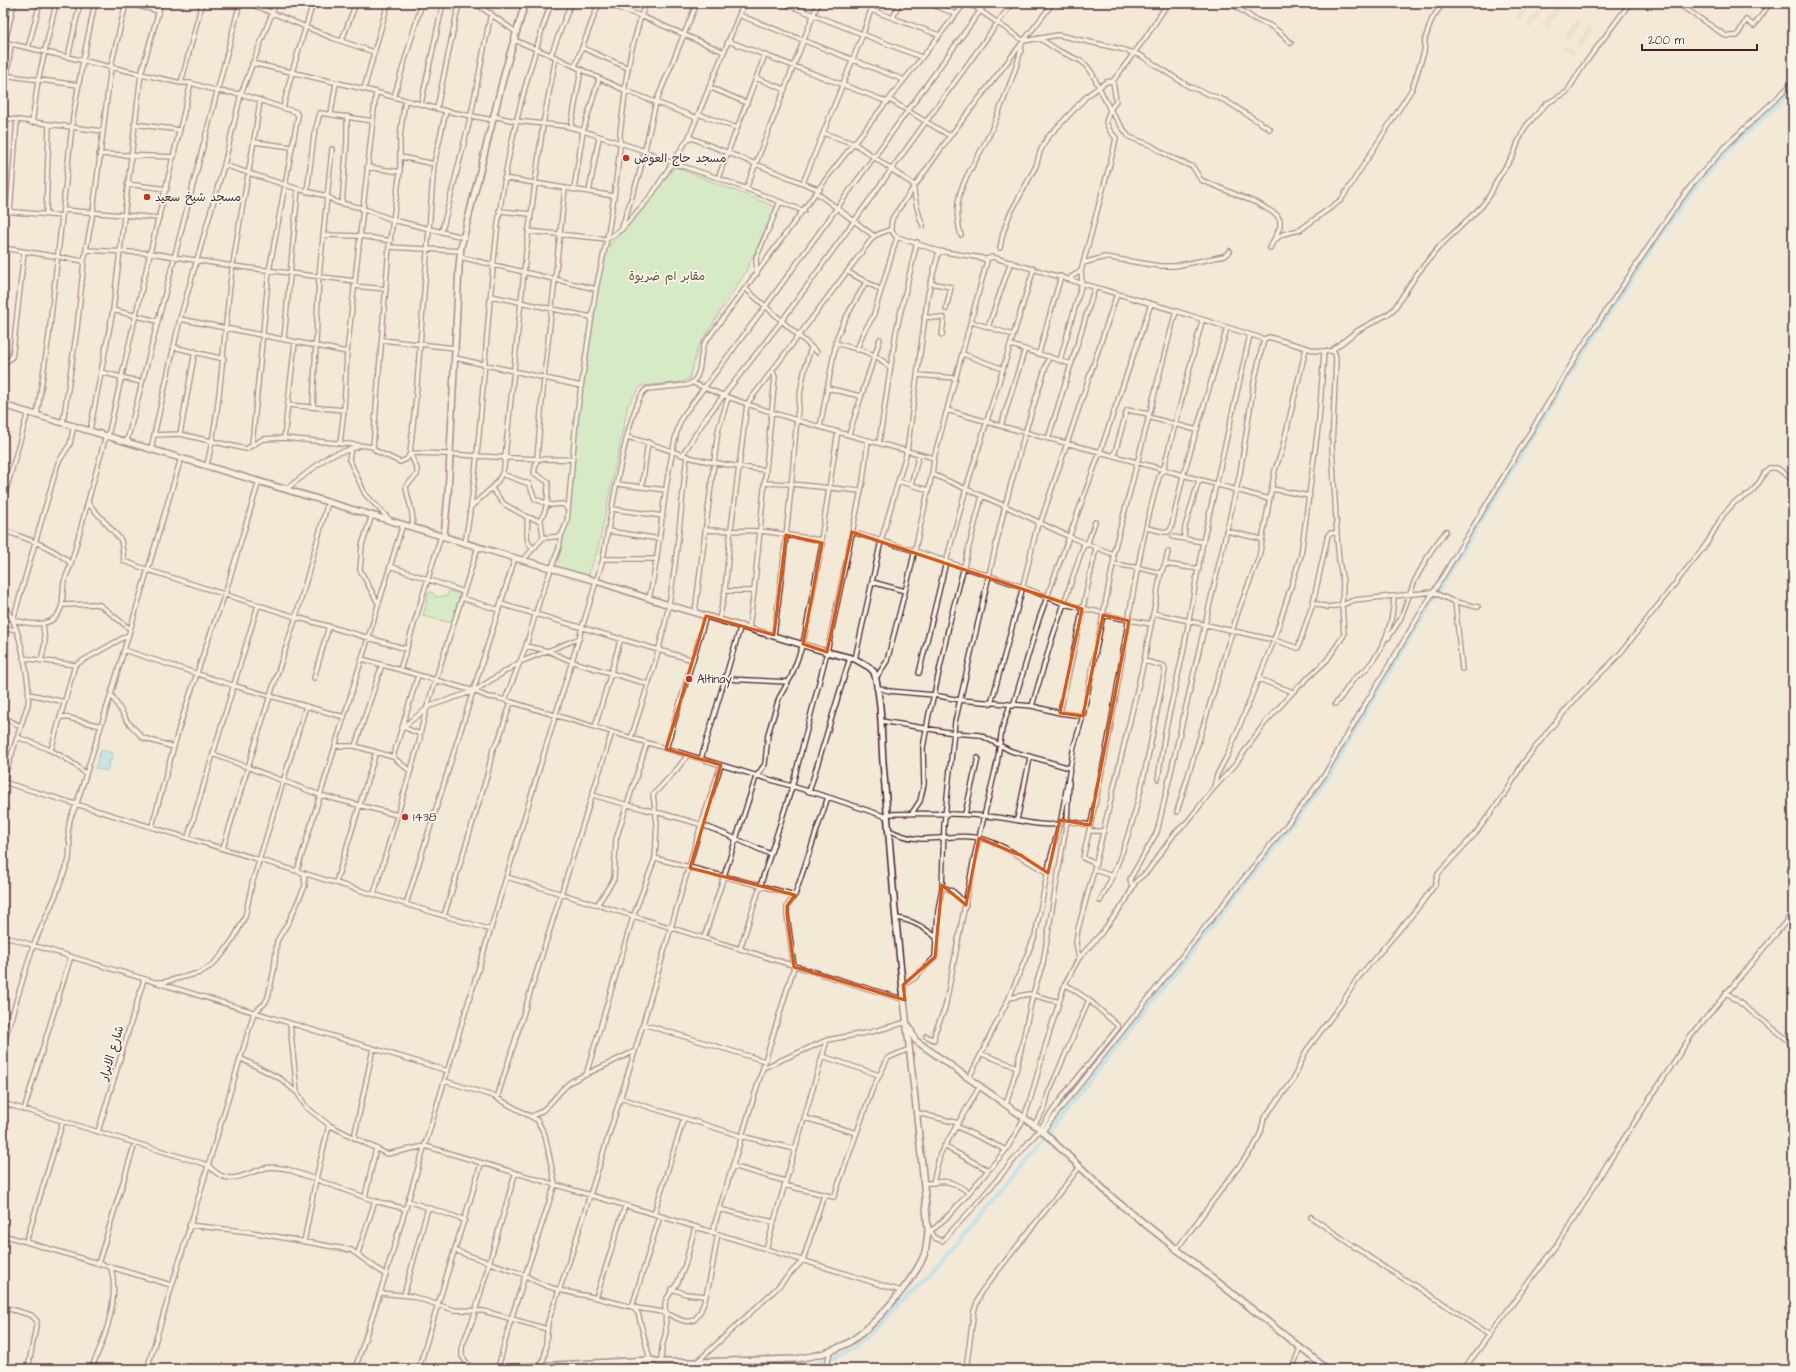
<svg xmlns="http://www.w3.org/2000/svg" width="1796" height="1372" font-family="'Architects Daughter','Playpen Sans Arabic',sans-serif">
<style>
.built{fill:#e8d8be}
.green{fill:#b3ecb0;stroke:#7e866e}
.water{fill:#95ddf7;stroke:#7791a5}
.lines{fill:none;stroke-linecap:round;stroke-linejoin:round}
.canal{stroke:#95ddf7;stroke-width:4}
.street-casing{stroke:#4a1f2b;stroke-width:6}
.secondary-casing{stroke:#4a1f2b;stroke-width:8}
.street{stroke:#fbf7ec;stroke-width:3.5}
.secondary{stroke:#fbf7ec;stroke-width:5}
.marked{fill:none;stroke:#e0560e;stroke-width:3;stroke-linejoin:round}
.poi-dot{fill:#c8321e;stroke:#fbf7ec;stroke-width:1.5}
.labels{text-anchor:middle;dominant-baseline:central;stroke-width:3.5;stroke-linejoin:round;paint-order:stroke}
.poi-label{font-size:12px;fill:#4a1f2b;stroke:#fbf7ec;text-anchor:start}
.park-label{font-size:12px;fill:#64524c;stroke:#fbf7ec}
.street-label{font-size:12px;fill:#4a1f2b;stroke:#fbf7ec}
</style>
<rect width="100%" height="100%" fill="#f2e9d7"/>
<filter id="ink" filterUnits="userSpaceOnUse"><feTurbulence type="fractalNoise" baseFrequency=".025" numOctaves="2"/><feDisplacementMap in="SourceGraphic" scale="8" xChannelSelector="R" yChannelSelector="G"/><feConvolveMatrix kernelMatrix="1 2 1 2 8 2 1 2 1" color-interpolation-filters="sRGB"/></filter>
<g filter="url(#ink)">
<!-- built -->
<path class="built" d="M1526,3H1532L1520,20L1516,17Z
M1541,3H1548L1531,28L1526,25Z
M1555,6L1560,9L1549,26L1546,24L1549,27L1547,29L1543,24Z
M1576,20L1581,23L1569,41L1564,37Z
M1589,25L1594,28L1581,48L1576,45Z
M1567,46L1576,52L1573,56L1561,48L1562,46Z"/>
<!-- green -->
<path class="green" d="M675,167L776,207L745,273L698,347L689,379L682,382L641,386L628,405L598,549L588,576L553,565L569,519L580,402L604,252Z
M449,591L460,594L452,623L423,616L429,592L433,593L435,597L447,596Z"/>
<!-- water -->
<path class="water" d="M101,750L113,753L107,771L95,768Z"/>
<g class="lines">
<!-- canal -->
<path class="canal" d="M776,1369L810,1366L836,1357L854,1348L882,1323L899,1304L927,1277L973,1225L1046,1136L1306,807L1328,778L1365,712L1584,351L1673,217L1695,187L1730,148L1793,90"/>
<defs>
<path id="street" d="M127,3L158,11
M249,3L332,38L374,52
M475,3L516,32
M604,3L641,16L724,52
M783,3L921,57
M928,3L956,14
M969,3L1024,41L1058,35L1121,49L1140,55L1188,86L1226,101L1270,129
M1231,3L1254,19L1269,25L1278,31L1291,43
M1677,3L1726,36H1737L1746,20L1754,26L1770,3
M3,5L13,7
M871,10L939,35
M739,15L904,80
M893,18L899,3
M1039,38L1059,51L1081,61L1087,66L1092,73L1110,110L1129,137L1150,145L1170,157L1193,167L1201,180L1259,204L1277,215L1280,221V227L1270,248
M342,40L356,3
M514,40L551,55L624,90L697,118
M728,41L888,102
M3,42L141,74L181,83H191L217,91L241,94L283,108L292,72L313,3
M5,42L14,3
M28,48L40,3
M583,48L628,68
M551,55L571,3
M68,57L80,3
M252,63L364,89L388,3
M575,66L599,3
M3,75L78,85
M7,75L11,44
M756,78L784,89
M181,83L202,3
M709,87L747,103
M364,89L446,111L493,120
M394,97L422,3
M890,100L950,136
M421,104L443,3
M437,108L459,3
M331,113L336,83
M698,114L737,128
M493,116L515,121L565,126L577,129L645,151L673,163L718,178L804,211
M3,118L102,131
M32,123L38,81L56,3
M134,124L180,130
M571,127L581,70
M823,133L855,144L914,185C913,194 919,217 923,226
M689,137L820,190
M254,142L292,147
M99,154L174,157
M401,157L434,164
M224,165L298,189L327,196L336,202L362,208L393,220L463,237
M367,167L400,172
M504,178L614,196
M718,178L765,55
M803,183L863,34L873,3
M127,184L167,189
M574,189L583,131L599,79
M746,189L818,3
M307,192L314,135L320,113L373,121
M589,192L599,137
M817,193L874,236
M342,204L347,141V116
M63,210L159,218
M3,211L62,216
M499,211L531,214
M10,212L17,120
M46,214L49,125
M622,227L639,175L656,102L697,3
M442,231L471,115L491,13
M528,231L607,239L622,229L651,196L689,137L744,3
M323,235L361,236L391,241
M961,235C949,194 969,175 986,141C993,129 997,115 1003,102C1010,83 1019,64 1022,44
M1273,241L1283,234L1300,230L1341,200L1412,89L1424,52L1425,39L1432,19L1443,3
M389,247L461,251
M3,248L84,261
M1000,248L1003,233L1009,216L1036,166L1040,152L1047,138L1087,96L1106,82L1113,81
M86,250L150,253L233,266L355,281
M460,257L596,289
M1083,263L1105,257L1159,266H1175L1224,256L1230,251
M848,272L881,290
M757,274L756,258L780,202
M1072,280L1071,277L1081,271
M930,283L951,287L946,309
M354,286L386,289
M746,289L817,352
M491,296L591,317
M113,310L157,321
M924,317L944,318L942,335
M180,319L347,352
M972,322L1013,335
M988,327L1011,262
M284,339L298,189
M382,340L455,348
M836,343C854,349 879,352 890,369
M1011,345L1071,364
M173,347L224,359
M857,350L863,333L873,317L897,237
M1331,351L1357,331L1388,314L1394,309L1417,274L1439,247L1482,206L1490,195L1497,180L1514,154L1518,142L1526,126L1546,104L1567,92L1583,66L1630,3
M1039,353L1061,276
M963,354L1003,369
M455,358L581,386
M1060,360L1082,283L1081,271L1113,152L1116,138L1110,131L1106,122L1110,110L1116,101L1113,81L1146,37L1168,3
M4,364L12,357L13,351L24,252
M101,372L141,382
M917,375L956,378
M693,383C770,416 853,436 934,458
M827,388L860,396
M288,405L344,410
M313,407L319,276L332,149
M947,410L1001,426L1100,452L1269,499
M37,415L49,335L73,117L83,60L95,3
M1148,417L1197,430
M63,422L77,329L84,261L93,212L111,66L126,3
M74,425L70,444L58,463L13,620C32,625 57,629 62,604C63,597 63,589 64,582C66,576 69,570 71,564L106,435
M1001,426L1025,349
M820,427L837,337L844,321L866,282
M90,430L113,310L141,74L161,3
M180,434L195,351
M849,434L880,339
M154,435L180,434L246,449L263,439L284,438L367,446L373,447L376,451L400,462L407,459L410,453C464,453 518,461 572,459
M108,436L150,253L191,83
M627,437C648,442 668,450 689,457C714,464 740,467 765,470
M284,438L295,342
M1048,439L1095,287
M127,441L240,3
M879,443L896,332L917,242
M252,444L269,271L298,116L296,112L283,108
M340,444L344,410L347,352L376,92
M357,447L351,449L349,459L365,494L390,520
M373,447L389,247L400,172V136L405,100
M151,449L180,319L224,165L241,94L276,3
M683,454L706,418L781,322L1012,3
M1114,456L1127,410L1149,414
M207,465C221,406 223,345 230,285C238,223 252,162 260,100
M502,474L529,484L535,499L551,505L563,504L566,507L568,511
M898,481L928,490
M764,483L791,484L861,491
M617,484L666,490
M911,485L919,454
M282,487H289L329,456L351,449
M642,487L648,442
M492,489L504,504L527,517L541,521L543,538L523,560
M1272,489L1310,496
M3,501L28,412
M88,503L121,540L124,561L148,570L296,617L407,649
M471,507C483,494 500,486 504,467L526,252L543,124L556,57
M612,509L663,516
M372,515L362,545L360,570L378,603
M527,517C529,529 523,541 533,548
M540,520C548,510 548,494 548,482L534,473L537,459L544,378L565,188
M1040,524L1117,294
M412,526C415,512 407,500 406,486L417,475V469L410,453L416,397L434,164L446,111
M1147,528L1165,532H1168L1171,529L1183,476L1227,328
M3,530C26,539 53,546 71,564
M706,530C723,531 741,530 759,531C780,533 800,537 821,540
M608,531L660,539
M1226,531L1262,539
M852,532L915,551L1023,587L1064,604L1103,613
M1173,537L1203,542
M543,538L561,536
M1184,538L1185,527L1199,480
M465,543C484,435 484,326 499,217C508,144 527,73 551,3
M1087,545L1095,522
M1113,554C1136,473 1154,392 1176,311
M603,559H657
M1114,564L1139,568L1161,573
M1165,564L1199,569
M390,566L464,592
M872,582L905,591
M725,591H754
M462,598L499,610
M649,598C661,551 661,503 672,455C674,442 677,429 682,417L765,307L986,3
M1455,601L1462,669
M1313,603L1328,607L1342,605L1354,600L1433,592L1452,601L1478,607
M501,604L693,660
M3,605C6,610 11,615 13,621C21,638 31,686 28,704L3,781
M62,605L94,604L100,605L130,629
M695,612L718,431L728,398
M1153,613L1274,640L1298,648L1313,603L1328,535L1330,533H1337
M1103,615L1151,624
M719,619L725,591L730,537L747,404L874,236L891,229
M749,627L754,591L775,377L772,370
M3,630L16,629
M774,635C781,583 787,530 792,477C796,434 797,388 811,348
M1388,638L1400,620L1415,580L1431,551L1446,531
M526,646L548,651L573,662L648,684
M124,650L235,686L344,717
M23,658L75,665L128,635
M362,659L474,691L488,697L498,698L828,797L887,817
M855,659L881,541L907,451L928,294L939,251
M41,661L45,643L43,624
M400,670L441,536
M919,673L946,562L966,489L1034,268
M314,678L329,626
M876,678L887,661L909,576L932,474
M726,679L788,682
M1259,679L1293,692
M876,687L889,691L934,695L960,700L1032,706L1060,713L1083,716
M29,694L65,702
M111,694L127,721L143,738L174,747
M505,700L526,646L540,599L559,548L561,536L567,522L576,420L596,289L607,239L614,197L620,148V133L625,95V85L631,52L641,16L646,3
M991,704L1020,598L1038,523
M1335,704C1343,696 1347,687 1354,679C1357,676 1362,673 1366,669C1385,648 1393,624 1394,596
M1013,706L1039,619L1100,452L1151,304
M1032,706L1051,642L1084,544
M1060,713L1096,548
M61,716L101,726
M3,717L20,726
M881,721L954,733L980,735L1011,751L1070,768
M403,727L430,706L474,691L520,662L580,638
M403,727L420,734
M595,727L621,638
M17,737C42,746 66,755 86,774
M631,738C645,694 661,649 669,604C678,555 681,505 687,456
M336,746H355L393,757L410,771
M355,746L382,665
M666,749L706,616
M51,750L75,665
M213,754L320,795L397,815
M393,757L418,675
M701,759L741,625
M1158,779L1165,732L1183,653L1203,542L1250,335
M3,782L491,930
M1214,787L1217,775L1229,752L1274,640L1301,555L1319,420L1324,352
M809,792L850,658
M593,795C628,806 664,813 699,824C723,832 747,844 770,854
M1177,812L1238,612L1259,557L1275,470L1282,450L1306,348
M912,813L920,801L924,784L923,748L929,714L934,695L950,621L982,496
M887,814C923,813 959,813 995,817C1016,819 1038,827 1059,824
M965,814L978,758
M1017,820L1030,758
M1067,821L1090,825
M152,826L179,728L206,646L225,594L259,481
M889,830C921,847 941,834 973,837C998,840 1026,861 1048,873
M1089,831H1104
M188,837L258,605
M223,848L270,696L296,617L328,502
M655,858L795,895L828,797
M1096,864L1083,858C1094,810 1105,761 1113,712C1127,633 1137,551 1160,474L1163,471L1202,321
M1094,870L1113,876
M297,871L403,524
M507,877L905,1000
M336,882L376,752
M1132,887L1130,879L1157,832L1240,473L1254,383L1264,339
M942,888C953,888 959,897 966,905
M374,894L420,739V734L426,710L478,547
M1100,901C1139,830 1149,748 1165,670L1164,666L1144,661
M406,904L515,558
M597,905L614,879L616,839L647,743
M444,916L487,776L493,749L499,739L511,702
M896,918C912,920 923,927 936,937
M3,936L448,1071
M704,938L756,777L765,764L768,734L779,698L791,677L803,644L822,544L821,540L838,431
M740,949L792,787L827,652L863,481L868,440
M1079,958L1076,943L1078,929L1093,874L1131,716L1144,661L1161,573L1165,564L1168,552
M156,982H164L199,973L211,966L222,955L234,938L245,917L252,884L306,706
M903,985L915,978L935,957L938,911L942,888L944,826L955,722L1005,506L1025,433L1049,356
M1726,992L1793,1044
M1009,998L1029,994L1059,1002
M290,1024L297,1092L306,1107L329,1125L387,1154L425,1146L654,1214L901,1291
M643,1024L765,1061
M926,1036L934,1040L935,1032L945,1008L974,858L997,763L1002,729L1010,705
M3,1045L33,946L55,897L69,860L70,845L68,832L70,819L77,803L111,694L181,458
M982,1054L1017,1067
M822,1056L879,1075
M240,1058L281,1079L296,1092
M763,1068L827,1040L871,1032L907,1022
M586,1075L633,917L655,858L657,823L653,795L677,769L687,756
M969,1078L1009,998L1035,936L1050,860L1061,819L1074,746L1083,716L1114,559L1113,554L1070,537L1005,506L932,474L934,458L987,261L982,258L939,251L897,237C890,232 890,224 893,217L950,136L1053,3
M445,1081L493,1096L537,1120L545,1135L555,1184L511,1319L498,1368
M497,1098L612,732
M620,1098L741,1136L795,1149
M3,1103L208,1165C228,1188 241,1175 265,1168C272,1166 280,1168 287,1169L375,1201L406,1209
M1006,1105L1017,1067L1033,994L1043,963L1067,821L1069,782
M24,1110L71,956
M918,1113L958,1123
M532,1116C550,1110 557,1091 572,1081L635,1051
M805,1118L857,1133
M1034,1125L1045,1107L1048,1094L1089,1000
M956,1126L1006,1150
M98,1132L144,979
M1042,1132L1304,803L1325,774L1363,708L1582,347L1671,213L1693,183L1729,143L1793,83
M354,1138L373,1049
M944,1146L988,1170
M732,1166L785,1181
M924,1183H933L940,1154L980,1086
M933,1183C947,1179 957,1184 968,1192
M784,1185L834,1197L872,1090L888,1058L909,1049
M365,1197L376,1148
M408,1201L465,1220
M719,1209L773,1222
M654,1214L684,1118
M1311,1217L1372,1259L1441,1302L1489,1335
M189,1225L251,1232L351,1250L386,1275
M928,1231L935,1228L952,1212L1006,1150L1017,1131L1024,1118L1031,1097L1048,1037L1065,984L1079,958L1099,936L1125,902L1136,881L1147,872L1175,833L1188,821L1213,789L1235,765L1264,724L1293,692L1327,660L1344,635L1342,605L1343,582L1339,561L1337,537L1332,446L1336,359L1335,353L1331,351H1317L1269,337L1264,339L1176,311L992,257L986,259
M931,1231L935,1238L942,1241L973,1208L1040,1129L1063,1096L1118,1028L1117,1025L1089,1000L1065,984
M712,1233L794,967L787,915V906L795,895
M3,1235L171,1285
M26,1242L63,1121
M304,1242L316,1179L329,1125
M766,1249L827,1040
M1176,1250L1255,1145L1261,1132L1264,1118L1292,1082L1306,1051L1342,1003L1357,979L1417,909L1435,885L1438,874L1475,834L1507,791L1523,763L1549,730L1577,697L1619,655L1707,543L1723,515L1735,502L1751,493L1760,481L1765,472L1769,468H1777L1793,480
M456,1251L525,1275C544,1288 566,1292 588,1296C603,1299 618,1304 633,1307C644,1310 655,1310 666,1313C674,1316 687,1326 695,1319C708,1308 714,1252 718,1234
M358,1253L375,1201
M98,1264L135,1143
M672,1289L686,1294L705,1296
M380,1293L411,1296L454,1310L484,1311L547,1329
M404,1295L428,1208
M596,1298L625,1206
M3,1307L31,1315L37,1321L28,1369
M650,1360L638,1313L632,1307L660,1216
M698,1361L775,1290L803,1260L824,1195
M661,1362L662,1347L666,1332L665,1304L667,1298L678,1282L685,1265L695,1227
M541,1367L545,1354L548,1322L570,1259L635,1051L701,825L721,765
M91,1369C104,1341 120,1299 111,1268
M147,1369L254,1013L265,1003L268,997L274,970L277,941L289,921L305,886L304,873
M355,1369L380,1293L603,559C608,532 628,399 647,389L687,385C704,379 698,358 704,344L829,175L965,3
M419,1369C438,1300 461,1232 481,1164
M471,1369L462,1356V1346L473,1319L515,1174
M826,1369L830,1352
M966,1369L974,1311L981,1292L1079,1168
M1292,1369L1300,1348
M1464,1369L1569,1228L1606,1166L1691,1036L1793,913"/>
<path id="secondary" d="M3,360V370
M3,405L515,558L596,581L669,605L827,652L855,659L869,667L874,672C882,700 881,733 883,762C886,803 890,844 893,886C902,1001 919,1116 928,1231C927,1239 927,1247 924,1255C914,1281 870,1331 846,1344C830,1353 814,1356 796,1359L697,1362H661L650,1360L481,1369
M444,536L448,495L459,267L461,247L505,71L525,3
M909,1026L915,1040L1040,1129L1115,1200L1327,1369"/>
</defs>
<!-- street casing -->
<use href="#street" class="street-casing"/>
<!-- secondary casing -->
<use href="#secondary" class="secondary-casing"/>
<!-- street -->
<use href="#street" class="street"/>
<!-- secondary -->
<use href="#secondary" class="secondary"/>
</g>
</g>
<!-- marked area -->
<path d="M0 0H1796V1372H0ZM852,532L1082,609L1060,713L1083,716L1103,615L1129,621L1090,825L1060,820L1048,873L1022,856L979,838L966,905L942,885L935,957L903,985L905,1000L794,967L787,915V906L795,895L690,868L721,765L666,749L706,616L774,635L786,535L822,543L803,644L827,652Z" fill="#f2e9d7" fill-opacity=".55" fill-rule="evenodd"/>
<path class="marked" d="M852,532L1082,609L1060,713L1083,716L1103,615L1129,621L1090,825L1060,820L1048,873L1022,856L979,838L966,905L942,885L935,957L903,985L905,1000L794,967L787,915V906L795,895L690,868L721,765L666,749L706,616L774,635L786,535L822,543L803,644L827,652Z"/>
<!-- markers -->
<g class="poi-dot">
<circle cx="626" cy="158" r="4"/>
<circle cx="147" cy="197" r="4"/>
<circle cx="689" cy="679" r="4"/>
<circle cx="405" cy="817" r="4"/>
</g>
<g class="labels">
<!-- poi labels -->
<g class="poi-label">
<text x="634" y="158">مسجد حاج العوض</text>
<text x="155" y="197">مسجد شيخ سعيد</text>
<text x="697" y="679">Altinay</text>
<text x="413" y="817">1438</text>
</g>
<!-- park labels -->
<g class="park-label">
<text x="667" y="276">مقابر ام ضريوة</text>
</g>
<!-- street labels -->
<g class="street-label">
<text transform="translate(112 1053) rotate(-73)">شارع الابرار</text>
</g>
</g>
<!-- margin -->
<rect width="1796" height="1372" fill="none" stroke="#fbf7ec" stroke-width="16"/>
<rect x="8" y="8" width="1780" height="1356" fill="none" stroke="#4a1f2b" stroke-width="1.5" filter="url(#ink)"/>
<!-- scale -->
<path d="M1642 44v6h115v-6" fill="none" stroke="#4a1f2b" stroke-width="2"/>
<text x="1648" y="44" font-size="12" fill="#4a1f2b" stroke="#fbf7ec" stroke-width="3" paint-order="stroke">200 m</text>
</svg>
